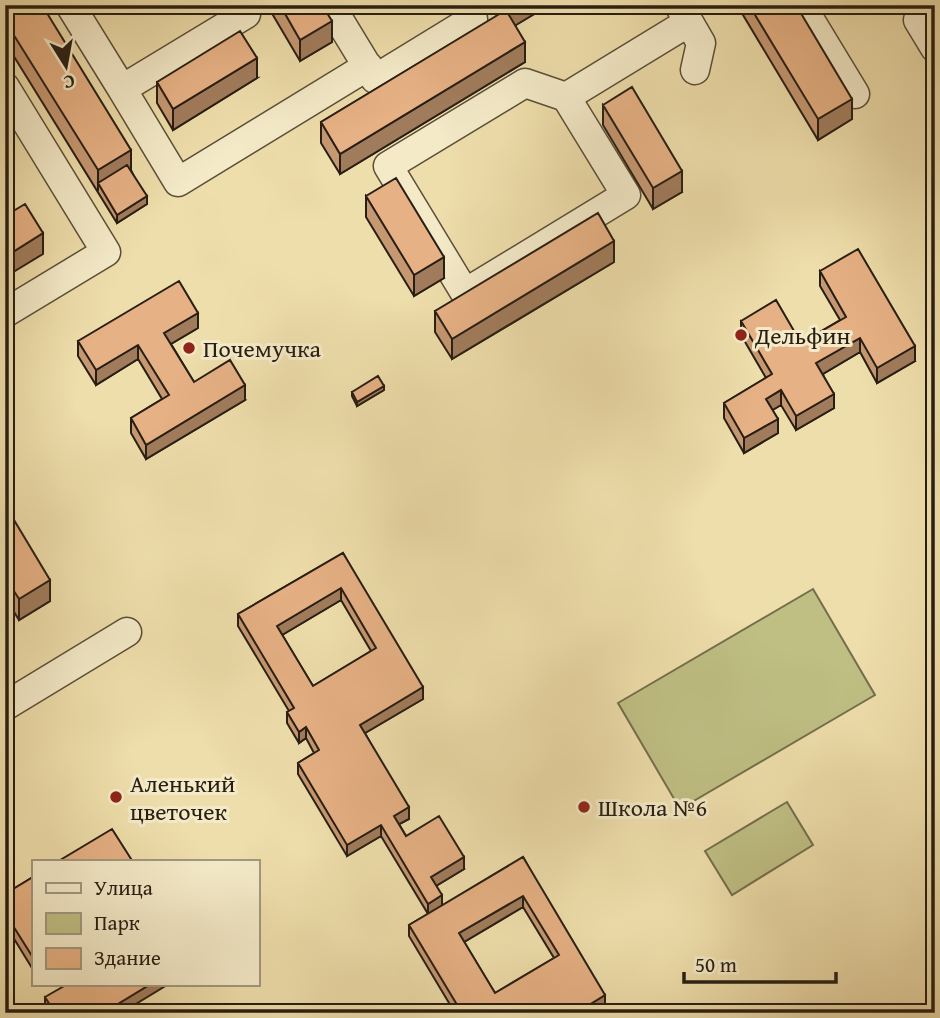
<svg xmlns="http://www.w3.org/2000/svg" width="940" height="1018" font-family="'Gentium Book Plus',serif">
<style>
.green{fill:#bfbf84;stroke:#746e4c;stroke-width:2}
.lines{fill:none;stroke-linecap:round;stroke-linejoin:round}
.minor-casing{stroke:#5a4e39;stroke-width:31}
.minor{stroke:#f4eac8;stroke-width:28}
.wall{fill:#c69872;stroke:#281e13;stroke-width:2;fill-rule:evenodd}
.shaded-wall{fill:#a17c5c;stroke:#281e13;stroke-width:2}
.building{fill:#e6b184;stroke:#281e13;stroke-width:2;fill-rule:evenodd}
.poi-dot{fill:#8f2418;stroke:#f4eac8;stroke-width:2.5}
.labels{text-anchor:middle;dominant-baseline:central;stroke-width:6;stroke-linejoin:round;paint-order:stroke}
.poi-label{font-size:24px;fill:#281e13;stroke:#f4eac8;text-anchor:start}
</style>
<rect width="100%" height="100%" fill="#eedeab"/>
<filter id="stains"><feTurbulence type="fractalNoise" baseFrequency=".00286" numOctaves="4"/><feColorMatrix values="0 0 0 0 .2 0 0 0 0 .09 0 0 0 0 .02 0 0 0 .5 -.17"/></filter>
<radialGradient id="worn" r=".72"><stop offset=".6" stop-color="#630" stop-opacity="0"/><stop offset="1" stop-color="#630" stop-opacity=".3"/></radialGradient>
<!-- green -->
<path class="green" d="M813,589L875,695L680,809L618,703Z
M787,802L813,845L732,895L705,851Z"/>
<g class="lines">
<defs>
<path id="minor" d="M70,5L122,89L246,14L240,5
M330,5L375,79L473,19L465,5
M679,5L701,43L695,70
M801,5L855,94
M935,9L918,20L935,48
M5,87L106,252L5,313
M122,89L178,182L368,66
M566,97L626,195L465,293L388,166L525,83L566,97L689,22
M5,706L127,632"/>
</defs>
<!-- minor casing -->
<use href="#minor" class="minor-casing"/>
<!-- minor -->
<use href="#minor" class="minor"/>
</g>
<!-- wall -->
<path class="wall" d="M5,5L131,170L147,204L117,223L5,42Z
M267,5H322L332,42L300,61Z
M490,5H541V10L515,25L525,62L340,174L321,143V122L497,16Z
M737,5H796L852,119L818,140Z
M257,78L173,130L157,103V82Z
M603,105L682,192L653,209L603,125Z
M366,196L444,278L414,296L366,217Z
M614,262L452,359L435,332V311Z
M820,271L915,361L877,383L860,352L823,374L834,408L796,430L781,405L772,410L778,433L744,453L724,418V403L766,378L741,335V321L801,343L840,320L820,286Z
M198,328L171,344L194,382L245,400L146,459L131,433V418L162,399L138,359L96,385L78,356V341Z
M384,390L357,406L352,396V392Z
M5,505L50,601L19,620L5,597Z
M343,553L423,699L365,733L409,819L399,824L406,836L464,869L436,886L442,906L523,857L605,1006L594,1013H455L409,936V925L428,914L381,836L347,856L298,774V763L314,753L306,738L299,743L287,723V712L289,711L238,626V614ZM341,600L371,651L313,686L282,635ZM523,907L554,958L495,993L464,942Z
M33,877L32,968L5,924V894Z
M45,997L121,1013H48L45,1009Z"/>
<!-- shaded-wall -->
<path class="shaded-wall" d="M514,5H541V10L506,31V10Z
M332,21V42L300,61V40Z
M525,42V62L340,174V154Z
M257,58V78L173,130V109Z
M852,99V119L818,140V119Z
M131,150V170L98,183V191V170Z
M682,171V192L653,209V188Z
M147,196V204L117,223V215Z
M43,233V254L5,277V257Z
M614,241V262L452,359V339Z
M444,257V278L414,296V275Z
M198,313V328L164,348V333Z
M860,338V352L816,378V363Z
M138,345V359L96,385V370Z
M915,346V361L877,383V368Z
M245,385V400L146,459V445Z
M384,386V390L357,406V402Z
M781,390V405L766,414V399Z
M834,394V408L796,430V416Z
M778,419V433L744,453V438Z
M50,580V601L19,620V599Z
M341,588V600L277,638V626Z
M423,687V699L360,736V725Z
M306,727V738L299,743V732Z
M409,807V819L394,827V816Z
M381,825V836L347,856V845Z
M464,857V869L431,889V877Z
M442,895V907L428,915V904Z
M523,896V907L459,945V933Z
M149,985H167L121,1013H103Z
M605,995V1006L594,1013H576Z"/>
<!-- building -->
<path class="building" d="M5,5H42L131,150L98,170L5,21Z
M280,5H322L332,21L300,40Z
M503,5H514L506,10L525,42L340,154L321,122L506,10Z
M749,5H796L852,99L818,119Z
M240,31L257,58L173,109L157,82Z
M632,87L682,171L653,188L603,105Z
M127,165L147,196L117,215L98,183Z
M396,178L444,257L414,275L366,196Z
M25,204L43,233L5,257V216Z
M598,213L614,241L452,339L435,311Z
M858,249L915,346L877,368L860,338L816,363L834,394L796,416L781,390L766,399L778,419L744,438L724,403L772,374L741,321L776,300L801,343L846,317L820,271Z
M179,281L198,313L164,333L194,382L230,360L245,385L146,445L131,418L169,395L138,345L96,370L78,341Z
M378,376L384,386L357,402L352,392Z
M5,505L50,580L19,599L5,577Z
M343,553L423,687L360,725L409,807L394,816L406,836L439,816L464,857L431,877L442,895L428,904L381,825L347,845L298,763L319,750L306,727L299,732L287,712L294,708L238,614ZM341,588L376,648L313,686L277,626Z
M112,829L133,862H57Z
M523,857L605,995L576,1013H462L409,925ZM523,896L559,955L495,993L459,933Z
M33,877V956H32L5,913V894Z
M66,985H149L103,1013H55L45,997Z"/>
<!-- markers -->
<g class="poi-dot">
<circle cx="741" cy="335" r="7"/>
<circle cx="189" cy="348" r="7"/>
<circle cx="116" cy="797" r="7"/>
<circle cx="584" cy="807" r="7"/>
</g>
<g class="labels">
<!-- poi labels -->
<g class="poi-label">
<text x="755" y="335">Дельфин</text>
<text x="203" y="348">Почемучка</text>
<text x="130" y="783">Аленький<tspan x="130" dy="28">цветочек</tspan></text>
<text x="598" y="807">Школа №6</text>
</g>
</g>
<!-- margin -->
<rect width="940" height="1018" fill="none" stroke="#eedeab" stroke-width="28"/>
<rect x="7" y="7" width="926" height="1004" fill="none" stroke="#281e13" stroke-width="3.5"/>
<rect x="14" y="14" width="912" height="990" fill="none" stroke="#281e13" stroke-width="2"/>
<!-- legend -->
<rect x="32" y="860" width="228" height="126" fill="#f4eac8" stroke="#a29880" stroke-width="2"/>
<rect x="46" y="883" width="35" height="10" fill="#f4eac8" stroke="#a29880" stroke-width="2"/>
<text x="94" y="895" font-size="21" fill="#281e13">Улица</text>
<rect x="46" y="913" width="35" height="21" fill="#bfbf84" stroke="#a29880" stroke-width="2"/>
<text x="94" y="930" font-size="21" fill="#281e13">Парк</text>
<rect x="46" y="948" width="35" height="21" fill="#e6b184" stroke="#a29880" stroke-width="2"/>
<text x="94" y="965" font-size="21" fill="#281e13">Здание</text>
<!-- north arrow -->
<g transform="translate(66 66) rotate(169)" stroke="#f4eac8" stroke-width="5" paint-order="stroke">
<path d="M0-5L12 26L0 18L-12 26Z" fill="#281e13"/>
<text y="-10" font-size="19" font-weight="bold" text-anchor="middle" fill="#281e13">С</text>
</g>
<!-- scale -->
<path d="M684 972v10h152v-10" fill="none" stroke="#281e13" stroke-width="3.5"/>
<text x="695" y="972" font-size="21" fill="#281e13" stroke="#f4eac8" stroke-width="5" paint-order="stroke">50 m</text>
<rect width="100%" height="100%" filter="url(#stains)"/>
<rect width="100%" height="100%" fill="url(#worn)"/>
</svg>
